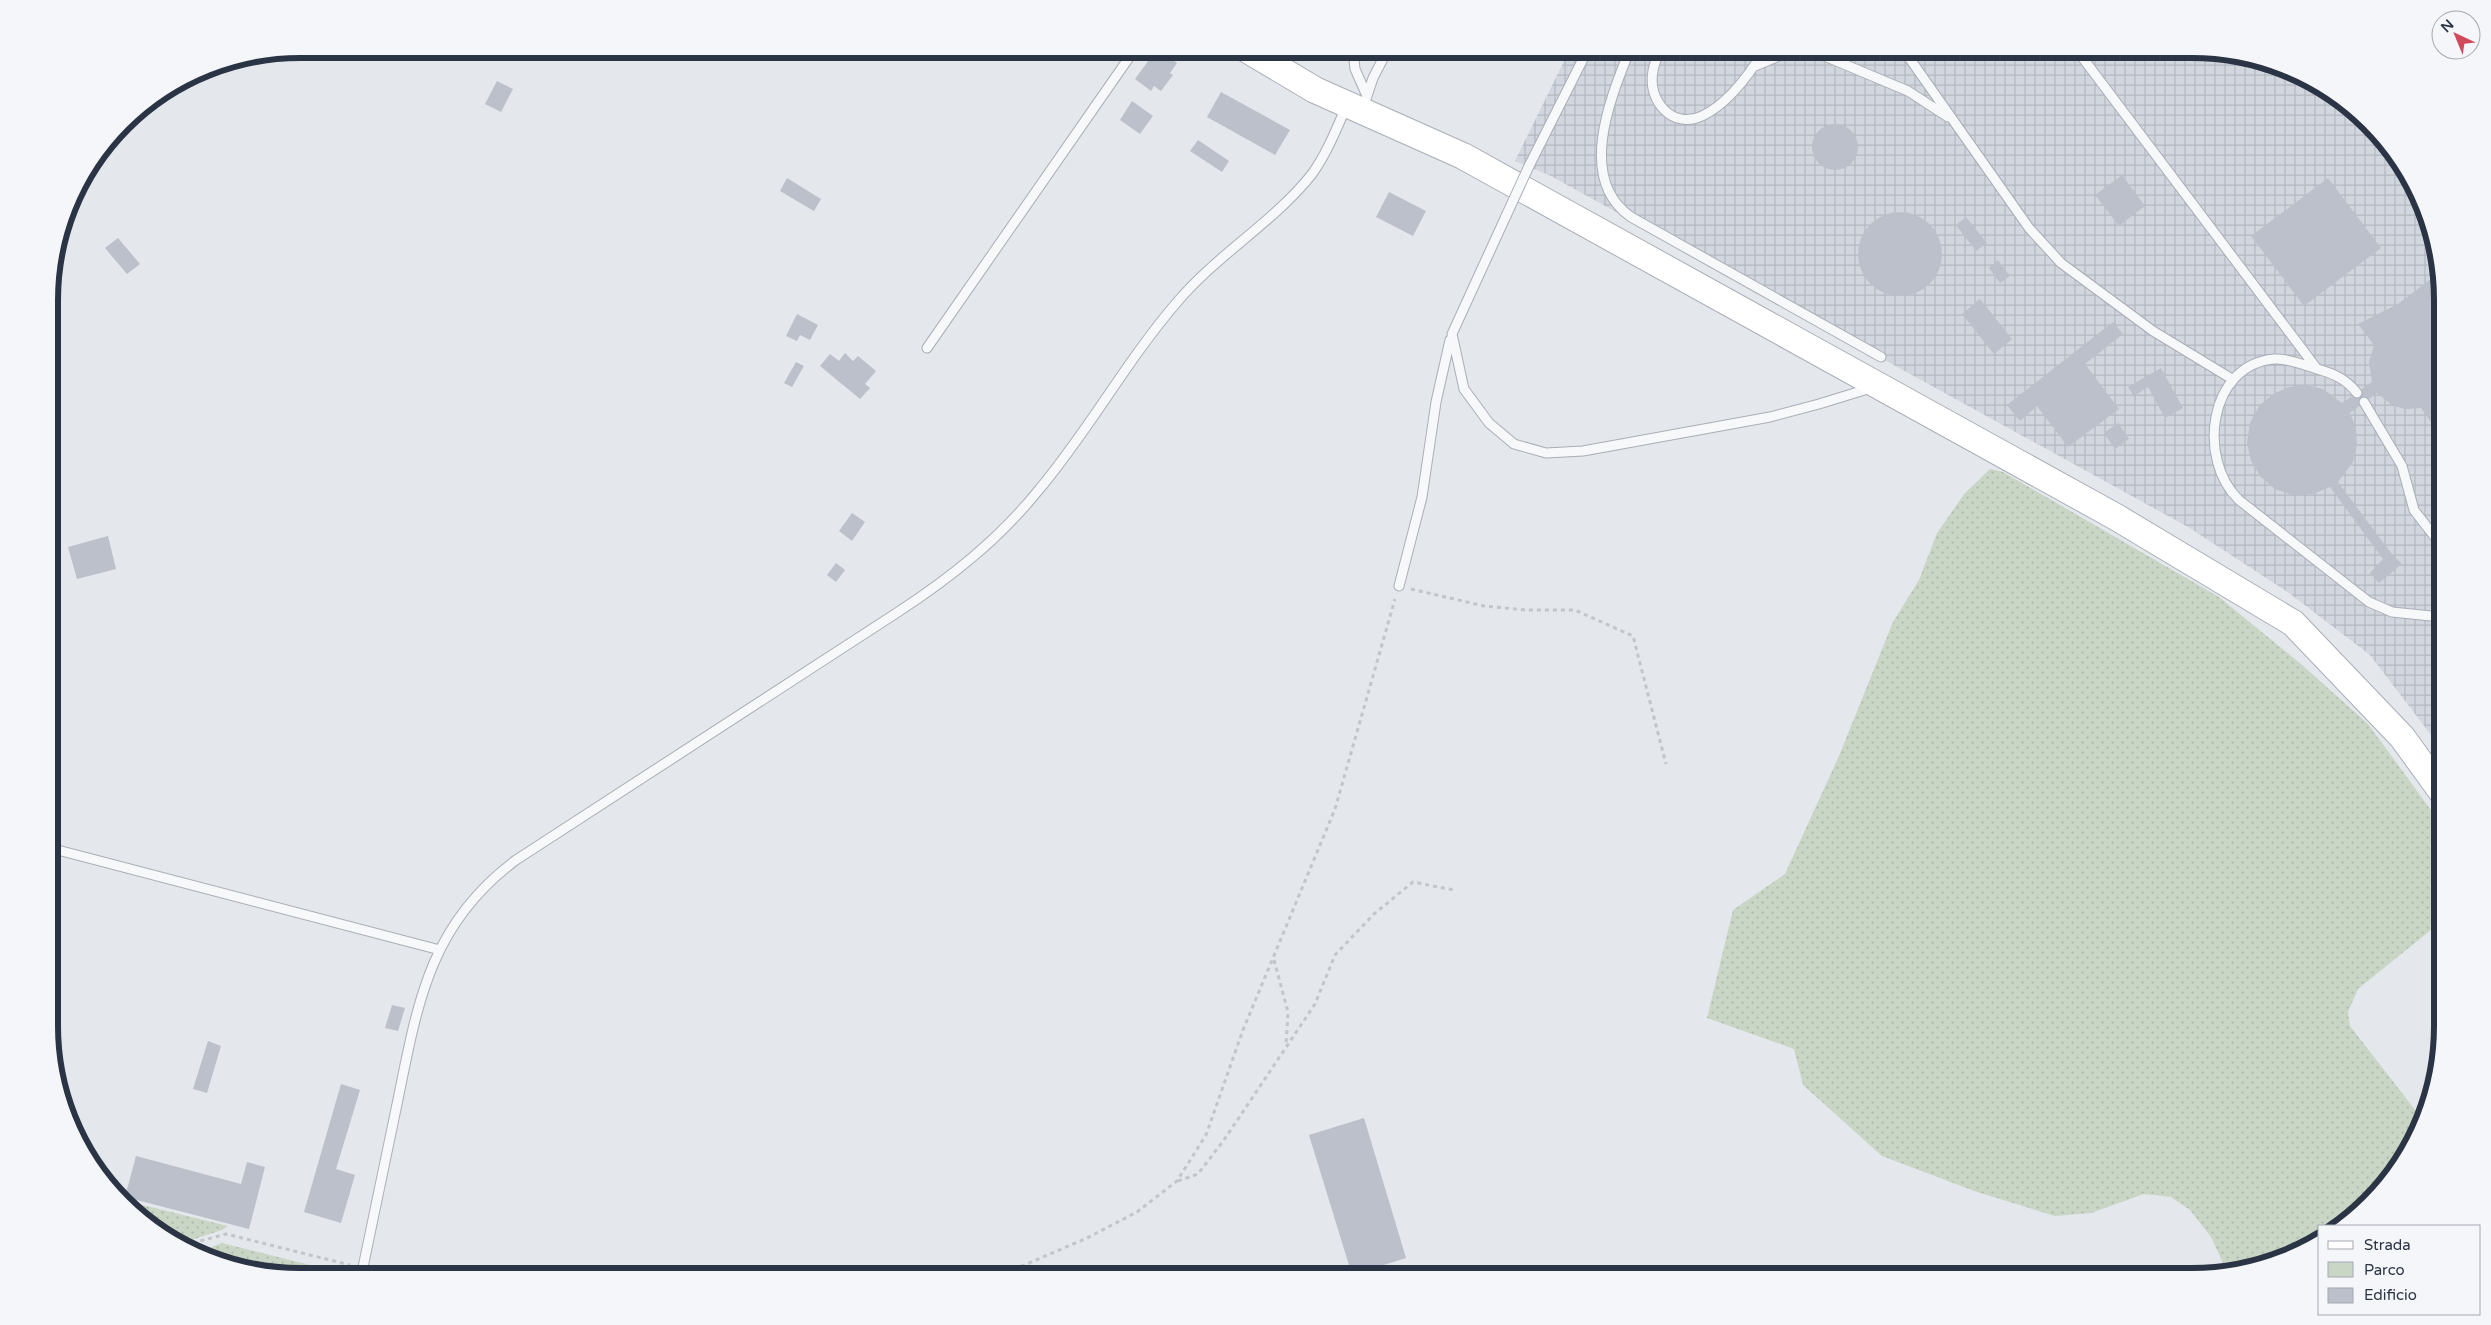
<svg xmlns="http://www.w3.org/2000/svg" width="2491" height="1325" font-family="'Varela Round',sans-serif">
<style>
.industrial{fill:url(#industrial-grid)}
.green{fill:url(#green-dots)}
.building{fill:#bbc0ca}
.lines{fill:none;stroke-linecap:round;stroke-linejoin:round}
.lane-casing{stroke:#a9aeb7;stroke-width:11}
.secondary-casing{stroke:#a9aeb7;stroke-width:28}
.path{stroke:#c2c5cb;stroke-width:3;stroke-dasharray:4 4;stroke-linecap:butt}
.lane{stroke:#f7f8fa;stroke-width:9}
.secondary{stroke:#fff;stroke-width:26}
.lane-bridge-casing{stroke:#a9aeb7;stroke-width:11;stroke-linecap:butt}
.lane-bridge{stroke:#f7f8fa;stroke-width:9}
.rim{fill:none;stroke:#2b3445;stroke-width:6}
</style>
<defs>
<pattern id="industrial-grid" width="8" height="8" patternUnits="userSpaceOnUse" patternTransform="scale(1.25)"><rect width="8" height="8" fill="#d2d6de"/><path d="M0 4h8M4 0v8" fill="none" stroke="#b4b8c0"/></pattern>
<pattern id="green-dots" width="8" height="8" patternUnits="userSpaceOnUse" patternTransform="scale(1.25)"><rect width="8" height="8" fill="#c9d6c5"/><path d="M2 2h.1M6 6h.1" fill="none" stroke="#adb8ab" stroke-width="1.8" stroke-linecap="round"/></pattern>
</defs>
<rect width="100%" height="100%" fill="#e4e7ec"/>
<!-- industrial -->
<path class="industrial" d="M1570,49H2191L2256,57L2303,75L2357,111L2400,160L2423,204L2440,267L2441,748L2370,655L2289,593L2188,527L1549,175L1515,161Z"/>
<!-- green -->
<path class="green" d="M1990,469L2003,472L2219,597L2301,664L2368,724L2442,825V921L2358,989L2348,1012L2350,1026L2423,1120L2416,1137L2380,1191L2340,1226H2320V1239L2272,1263L2227,1272L2211,1237L2190,1210L2171,1197L2144,1194L2091,1213L2055,1216L1977,1192L1882,1156L1803,1085L1794,1049L1707,1018L1733,910L1785,874L1839,756L1893,622L1919,580L1937,533L1965,493Z
M122,1200L228,1226L222,1230L179,1244L134,1214Z
M222,1243L314,1266L326,1276H299L235,1268L196,1253Z"/>
<!-- building -->
<path class="building" d="M1157,49L1177,63L1170,73L1173,75L1161,91L1154,86L1151,91L1135,79Z
M497,81L513,89L501,112L485,104Z
M1221,92L1290,130L1275,155L1207,117Z
M1132,101L1153,116L1140,134L1120,120Z
M1812 147a23 23 0 1 1 46 0a23 23 0 1 1-46 0Z
M1198,140L1229,161L1222,172L1190,151Z
M2122,175L2145,206L2119,226L2095,195Z
M787,178L821,199L814,211L780,191Z
M2328,178L2381,248L2304,306L2251,236Z
M1389,192L1426,211L1413,236L1376,217Z
M1858 254a42 42 0 1 1 84 0a42 42 0 1 1-84 0Z
M1966,217L1987,243L1976,251L1956,225Z
M118,238L140,264L127,274L105,248Z
M1998,260L2010,276L2000,283L1989,268Z
M2440,272L2441,477L2432,460L2431,451L2436,429L2421,408L2406,409L2393,406L2377,393L2350,413L2356,428L2357,445L2353,462L2338,482L2391,553L2402,564L2379,583L2370,573L2383,559L2330,487L2313,494L2293,495L2275,489L2261,477L2251,461L2247,442L2250,423L2259,406L2273,394L2289,387L2306,385L2323,389L2342,403L2372,382L2369,362L2374,345L2358,324L2398,304Z
M1980,299L2012,339L1994,354L1962,314Z
M797,314L818,325L810,340L800,335L797,341L786,336Z
M2113,322L2123,334L2085,364L2119,409L2068,447L2037,406L2020,421L2007,405Z
M845,353L853,361L858,356L876,371L865,384L870,388L860,399L820,366L830,354L839,361Z
M796,362L804,366L792,387L784,383Z
M2161,368L2183,408L2165,418L2148,387L2134,396L2128,387Z
M2118,423L2129,439L2115,449L2104,433Z
M852,513L865,522L852,541L839,531Z
M108,536L116,569L77,579L68,547Z
M836,563L845,570L836,582L827,575Z
M392,1005L405,1008L398,1031L385,1028Z
M208,1041L221,1046L207,1093L193,1089Z
M341,1084L360,1090L336,1169L355,1175L341,1223L304,1212Z
M1364,1118L1406,1258L1352,1275L1309,1135Z
M136,1156L241,1184L247,1162L265,1167L249,1229L125,1197Z"/>
<g class="lines">
<defs>
<path id="lane" d="M1353,49L1355,69L1367,96
M1630,49C1611,97 1576,179 1631,217L1881,357
M1660,49C1658,56 1654,63 1653,71C1647,100 1672,130 1702,116C1728,104 1751,72 1765,49
M1903,49L2029,228L2061,263L2153,331L2232,379
M2076,49L2317,369
M1755,66L1786,53L1815,52L1908,91L1948,117
M1363,108L1373,78L1388,49
M1529,166L1588,49
M1506,216L1452,334L1464,389L1489,423L1514,444L1546,453L1583,451L1770,417L1819,404L1871,388
M927,348L1135,49
M2357,393C2344,376 2330,373 2311,367C2300,364 2287,358 2274,359C2208,365 2197,460 2239,500L2369,602L2392,612L2441,617
M2364,402L2402,466L2414,510L2441,545
M1399,586L1422,497L1436,402L1450,340
M50,848L440,950
M362,1272C373,1218 385,1163 396,1109C417,1008 427,926 516,860L898,612C950,578 997,541 1037,492C1088,432 1126,361 1178,301C1218,254 1274,222 1312,174C1327,153 1336,130 1346,107"/>
<path id="secondary" d="M1246,49L1315,90L1463,156L2116,517L2293,623L2402,737L2442,792"/>
</defs>
<!-- lane casing -->
<use href="#lane" class="lane-casing"/>
<!-- secondary casing -->
<use href="#secondary" class="secondary-casing"/>
<!-- path -->
<path class="path" d="M1411,589L1484,606L1526,610H1575L1633,636L1666,764
M1274,960L1288,1012L1286,1045
M1178,1181L1198,1174L1224,1140L1315,1004L1335,955L1374,914L1413,882L1454,890
M186,1248L200,1241L226,1234L350,1265
M999,1276L1087,1238L1137,1212L1177,1181L1206,1135L1243,1030L1335,809L1395,599"/>
<!-- lane -->
<use href="#lane" class="lane"/>
<!-- secondary -->
<use href="#secondary" class="secondary"/>
<defs>
<path id="lane-bridge" d="M1506,216L1529,166"/>
</defs>
<!-- lane-bridge casing -->
<use href="#lane-bridge" class="lane-bridge-casing"/>
<!-- lane-bridge -->
<use href="#lane-bridge" class="lane-bridge"/>
</g>
<!-- crop -->
<path d="M0 0H2491V1325H0ZM300 58H2192A242 242 0 0 1 2434 300V1026A242 242 0 0 1 2192 1268H300A242 242 0 0 1 58 1026V300A242 242 0 0 1 300 58Z" fill="#f4f6f9" fill-rule="evenodd"/>
<path class="rim" d="M300 58H2192A242 242 0 0 1 2434 300V1026A242 242 0 0 1 2192 1268H300A242 242 0 0 1 58 1026V300A242 242 0 0 1 300 58Z"/>
<!-- legend -->
<rect x="2318" y="1225" width="162" height="90" fill="#f4f6f9" stroke="#a4a8b1"/>
<rect x="2328" y="1241" width="25" height="8" fill="#ffffff" stroke="#a4a8b1"/>
<text x="2364" y="1250" font-size="15" fill="#2b3445">Strada</text>
<rect x="2328" y="1262" width="25" height="15" fill="#c9d6c5" stroke="#a4a8b1"/>
<text x="2364" y="1275" font-size="15" fill="#2b3445">Parco</text>
<rect x="2328" y="1288" width="25" height="15" fill="#bbc0ca" stroke="#a4a8b1"/>
<text x="2364" y="1300" font-size="15" fill="#2b3445">Edificio</text>
<!-- north arrow -->
<g transform="translate(2456 35) rotate(316)"><circle r="24" fill="#f4f6f9" stroke="#a4a8b1"/>
<path d="M0-4L9 19L0 12L-9 19Z" fill="#d1495b"/>
<text y="-8" font-size="14" font-weight="bold" text-anchor="middle" fill="#2b3445">N</text>
</g>
</svg>
